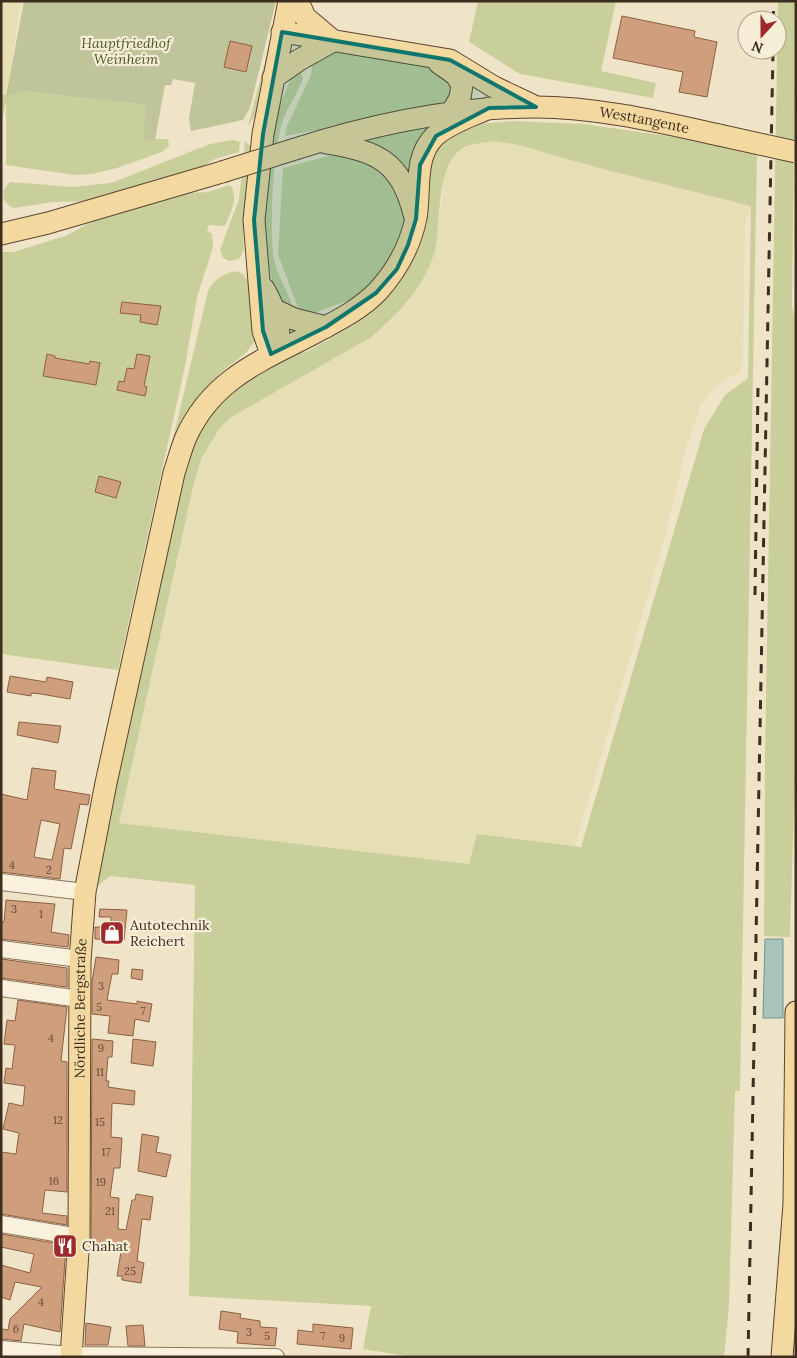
<svg xmlns="http://www.w3.org/2000/svg" width="797" height="1358" font-family="Lora,serif">
<style>
.farmland{fill:#e6deb5}
.green{fill:#c9cf9b;fill-rule:evenodd}
.cemetery{fill:#bfc49a}
.water{fill:#a9c4bc;stroke:#6f938a}
.building{fill:#cf9f7d;stroke:#8d5f41;fill-rule:evenodd}
.lines{fill:none;stroke-linecap:round;stroke-linejoin:round}
.minor-casing{stroke:#8d765c;stroke-width:18}
.major-casing{stroke:#5b4430;stroke-width:23}
.minor{stroke:#faf1dc;stroke-width:16}
.major{stroke:#f3d9a0;stroke-width:21}
.rail{stroke:#3d2e20;stroke-width:3;stroke-dasharray:9 9;stroke-linecap:butt}
.major-bridge-casing{stroke:#5b4430;stroke-width:23;stroke-linecap:butt}
.major-bridge{stroke:#f3d9a0;stroke-width:21}
.marked{fill:#0f766e;fill-opacity:0.2;stroke:#0f766e;stroke-width:4;stroke-linejoin:round}
.labels{text-anchor:middle;dominant-baseline:central;stroke-width:4.5;stroke-linejoin:round;paint-order:stroke}
.number-label{font-size:11px;fill:#624a37}
.park-label{font-size:14px;font-style:italic;fill:#4d5a26;stroke:#f7eed8}
.street-label{font-size:14px;fill:#3d2e20;stroke:#f7eed8}
.poi-label{font-size:14px;fill:#3d2e20;stroke:#f7eed8;text-anchor:start}
</style>
<rect width="100%" height="100%" fill="#f0e4c8"/>
<!-- farmland -->
<path class="farmland" d="M1,1H21L6,96H1Z
M495,141L515,144L599,168L751,206L745,221L743,363L739,372L712,389L701,405L687,444L664,540L575,846L470,864L119,823L149,681L192,491L201,459L220,429L233,416L370,338L390,322L408,300L424,274L435,250L445,176L450,163L459,151L477,143Z"/>
<!-- green -->
<path class="green" d="M478,1H616L601,71L656,83L653,98L520,74L469,42Z
M778,1H796L792,306L796,323V744L790,937L764,936L765,755Z
M277,16L257,113L248,126Z
M327,52L356,53L431,65L455,82L450,100L439,107L285,136L287,126L311,75L312,68L308,59Z
M299,66L303,78C298,94 287,107 282,123C273,151 270,223 273,253C275,274 292,296 293,311L279,301L274,291L263,233L274,121L288,85Z
M22,91L146,105L144,139H168L169,146L162,152L117,168L92,174L74,175L6,165V101L1,125V96Z
M512,121L584,124L702,141L757,153L740,1091H735L729,1306L724,1357H413L363,1349L371,1306L189,1296L195,885L110,876L95,888L170,518L198,434L216,409L252,376L296,353L306,352L356,324L384,297L432,149L455,131L479,124ZM495,141L515,144L599,168L751,206L748,378L725,395L704,429L581,847L477,834L469,864L119,823L192,491L201,459L220,428L233,416L370,338C397,316 426,285 435,250C441,223 436,170 459,151C468,143 483,143 495,141Z
M448,122L416,192L362,144L364,137Z
M233,140L240,142L239,152L215,159L199,169L96,201L53,202L14,208C1,204 0,190 10,182L73,187L111,183L210,144Z
M245,141L251,147L243,233L244,250L239,259L229,261L223,258L220,250L239,199Z
M351,154L386,169L405,215L402,237L387,265L365,290L352,299L311,314H300L278,254L283,168L328,156Z
M230,185C240,197 230,213 225,226L209,225L207,231L212,234L213,247L197,297L185,366L118,670L1,654V252H13L65,236L103,216L176,194L208,192Z
M235,271L243,274L249,283L255,341L245,354L225,369L205,388L185,413L173,439L208,291C215,278 222,275 235,271Z"/>
<!-- cemetery -->
<path class="cemetery" d="M24,1H276L250,108L243,120L191,131L189,118L195,83L173,79L171,85H165L155,140L144,139L145,105L22,91L6,96Z"/>
<!-- water -->
<path class="water" d="M765,939H783V1018H763Z"/>
<!-- building -->
<path class="building" d="M622,16L695,31L694,37L717,42L707,97L679,92L683,72L613,58Z
M230,41L252,46L246,72L224,67Z
M122,302L161,306L157,325L140,322L141,315L120,313Z
M47,354L55,356V358L89,364L90,361L100,363L96,385L43,376Z
M137,354L150,356L144,386L147,387L145,396L117,390L119,381L124,382L127,368L134,369Z
M99,476L121,482L116,498L95,492Z
M10,676L46,682L47,677L73,682L70,699L41,694L31,693V696L7,692Z
M19,722L61,726L58,743L17,735Z
M32,768L56,771L54,789L90,795L88,805L80,804L71,849L64,848L60,879L1,872V794L27,800ZM41,820L60,824L52,860L34,857Z
M6,900L55,904L51,932L69,935L68,947L1,939V922H4Z
M100,909L127,910L124,940L95,939V927H111V917H99Z
M96,957L119,960L118,974H112L107,1000L137,1004V1001L152,1004L149,1022L135,1019L133,1036L108,1033L110,1016L92,1014V982Z
M1,959L67,968V987L1,978Z
M132,969L143,970L142,980L131,978Z
M18,1000L67,1007L61,1061L67,1062V1192L45,1190L42,1213L67,1216V1225L1,1214V1152L16,1154L19,1133L3,1129L9,1103L23,1106L25,1086L4,1083L6,1068L12,1069L15,1045L4,1044L7,1020L15,1021Z
M92,1039L113,1041L112,1057H108L106,1081H109L108,1087L135,1091L134,1105L112,1103L111,1137L122,1138L120,1168H114L110,1197L119,1198L118,1229L126,1230L132,1200H135L136,1194L153,1197L150,1220L142,1219L137,1261L144,1263L141,1283L122,1280V1276H117L121,1252L91,1250Z
M133,1039L156,1042L153,1066L131,1063Z
M142,1134L159,1137L156,1152L171,1155L166,1177L138,1171Z
M1,1234L66,1245L60,1332L24,1324L21,1341L1,1339V1329L8,1330L10,1319L42,1287L15,1282L10,1300L1,1297V1265L30,1273L34,1254L1,1247Z
M221,1311L241,1314L240,1318L260,1321V1327L277,1328L275,1346L237,1343L238,1332L219,1329Z
M86,1323L111,1327L108,1345H85Z
M313,1324L353,1328L351,1349L297,1344L298,1330L313,1332Z
M143,1325L145,1346H128L126,1326Z"/>
<g class="lines">
<defs>
<path id="minor" d="M1,882L85,892
M1,949L80,959
M1,988L80,999
M1,1224L79,1237
M1,1349L71,1355L276,1357"/>
<g id="major">
<path d="M298,1L305,17L331,39"/>
<path d="M282,32L450,60L494,87L532,105"/>
<path d="M439,63L456,75L462,85L460,98L452,112"/>
<path d="M273,78L299,60L333,41"/>
<path d="M326,143C377,151 401,161 414,214"/>
<path id="s1" d="M292,150C370,125 452,107 535,107C596,107 660,122 719,135"/>
<path d="M1,234L48,223L222,172"/>
<path d="M264,289C276,311 284,327 275,352"/>
<path d="M275,310L294,319L326,327"/>
<path d="M271,354L263,331L254,220L263,134L289,1"/>
<path id="s2" d="M71,1357L79,1237L80,961L85,892L106,783L174,473C178,461 181,449 186,437C213,377 264,360 318,331C339,320 362,308 378,291C397,270 410,247 416,218C421,191 413,157 435,136C449,123 472,116 489,108"/>
<path d="M782,1357L794,1204L796,1012"/>
</g>
</defs>
<!-- minor casing -->
<use href="#minor" class="minor-casing"/>
<!-- major casing -->
<use href="#major" class="major-casing"/>
<!-- minor -->
<use href="#minor" class="minor"/>
<!-- major -->
<use href="#major" class="major"/>
<!-- rail -->
<path class="rail" d="M773,20L774,1
M755,595L758,387
M748,1357L773,50"/>
<defs>
<path id="major-bridge" d="M719,135L796,152
M222,172L292,150"/>
</defs>
<!-- major-bridge casing -->
<use href="#major-bridge" class="major-bridge-casing"/>
<!-- major-bridge -->
<use href="#major-bridge" class="major-bridge"/>
</g>
<!-- marked area -->
<path class="marked" d="M282,32L450,60L536,107L489,108L436,136L420,165L416,219L408,245L397,269L376,293L326,327L271,354L263,331L254,220L263,134Z"/>
<!-- icons -->
<defs>
<symbol id="shop-square" viewBox="-11 -11 22 22"><rect x="-9" y="-9" width="18" height="18" rx="4" fill="#9e2a2b" stroke="#f7eed8"/><path d="M-5-2.5h2.3a2.7 3.5 0 0 1 5.4 0H5L5.5 6h-11ZM-1.5-2.5h3a1.5 2.3 0 0 0-3 0Z" fill="#fff"/></symbol>
<symbol id="restaurant-square" viewBox="-11 -11 22 22"><rect x="-9" y="-9" width="18" height="18" rx="4" fill="#9e2a2b" stroke="#f7eed8"/><path d="M-5-6h1v4h1v-4h1v4h1v-4h1v5L-1.5 .5V6h-2V.5L-5-1ZM5-6V6H3V1.5H1.5Q1.5-4 5-6Z" fill="#fff"/></symbol>
</defs>
<g fill-rule="evenodd">
<use href="#shop-square" x="98" y="919" width="28" height="28"/>
<use href="#restaurant-square" x="51" y="1232" width="28" height="28"/>
</g>
<g class="labels">
<!-- number labels -->
<g class="number-label">
<text x="12" y="865">4</text>
<text x="49" y="870">2</text>
<text x="14" y="909">3</text>
<text x="41" y="914">1</text>
<text x="101" y="986">3</text>
<text x="99" y="1007">5</text>
<text x="143" y="1011">7</text>
<text x="51" y="1038">4</text>
<text x="101" y="1048">9</text>
<text x="100" y="1072">11</text>
<text x="58" y="1120">12</text>
<text x="100" y="1122">15</text>
<text x="106" y="1152">17</text>
<text x="54" y="1181">16</text>
<text x="101" y="1182">19</text>
<text x="110" y="1211">21</text>
<text x="130" y="1271">25</text>
<text x="41" y="1302">4</text>
<text x="16" y="1329">6</text>
<text x="249" y="1332">3</text>
<text x="267" y="1336">5</text>
<text x="323" y="1336">7</text>
<text x="342" y="1338">9</text>
</g>
<!-- park labels -->
<g class="park-label">
<text x="126" y="43">Hauptfriedhof<tspan x="126" dy="16">Weinheim</tspan></text>
</g>
<!-- street labels -->
<g class="street-label">
<text stroke="none"><textPath href="#s1" startOffset="358">Westtangente</textPath></text>
<text stroke="none"><textPath href="#s2" startOffset="349">Nördliche Bergstraße</textPath></text>
</g>
<!-- poi labels -->
<g class="poi-label">
<text x="130" y="925">Autotechnik<tspan x="130" dy="16">Reichert</tspan></text>
<text x="82" y="1246">Chahat</text>
</g>
</g>
<!-- border -->
<rect width="797" height="1358" fill="none" stroke="#3d2e20" stroke-width="5"/>
<!-- north arrow -->
<g transform="translate(762 35) rotate(201)"><circle r="24" fill="#f7eed8" stroke="#ada18e"/>
<path d="M0-4L9 19L0 12L-9 19Z" fill="#9e2a2b"/>
<text y="-8" font-size="14" font-weight="bold" text-anchor="middle" fill="#3d2e20">N</text>
</g>
</svg>
